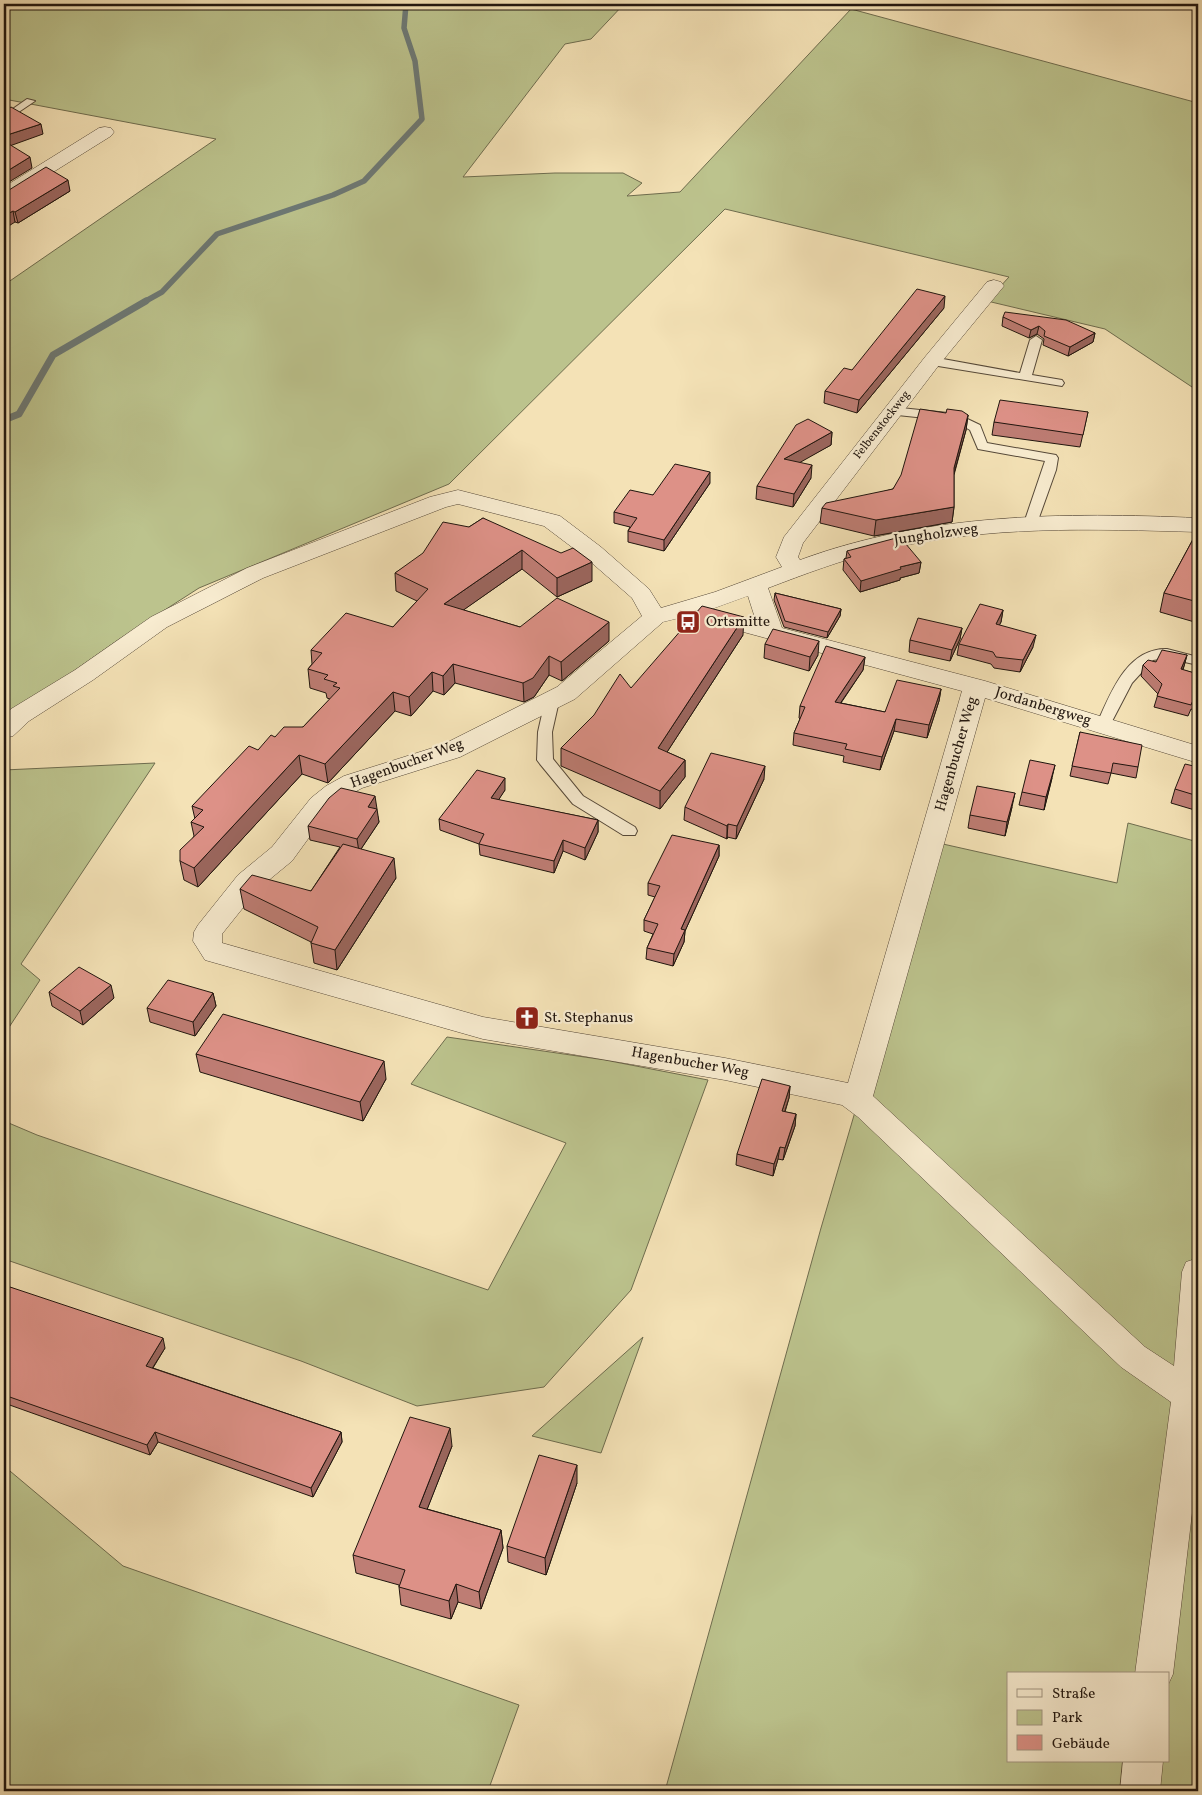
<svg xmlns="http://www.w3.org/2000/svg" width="1202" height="1795" font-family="Vollkorn,serif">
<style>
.green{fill:#bcc38d;stroke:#6e6c4e;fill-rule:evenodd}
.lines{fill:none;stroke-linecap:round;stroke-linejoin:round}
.stream-far1{stroke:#6d7975;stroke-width:5.5}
.stream{stroke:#6d7975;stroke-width:7}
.service-casing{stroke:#554838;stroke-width:2}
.minor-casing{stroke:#554838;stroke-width:1}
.service{fill:#f8ecd0;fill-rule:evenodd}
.minor{fill:#f8ecd0;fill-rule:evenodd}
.wall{fill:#be7d74;stroke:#20150e}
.shaded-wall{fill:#9b665e;stroke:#20150e}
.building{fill:#dd9187;stroke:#20150e}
.labels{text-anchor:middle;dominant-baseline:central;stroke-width:4.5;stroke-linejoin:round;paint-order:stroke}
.far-street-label{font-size:12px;fill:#20150e;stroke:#f8ecd0}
.street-label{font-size:15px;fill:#20150e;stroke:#f8ecd0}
.poi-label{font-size:15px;fill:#20150e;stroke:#f8ecd0;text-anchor:start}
</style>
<rect width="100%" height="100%" fill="#f4e2b6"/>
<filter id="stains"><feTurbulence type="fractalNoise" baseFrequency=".004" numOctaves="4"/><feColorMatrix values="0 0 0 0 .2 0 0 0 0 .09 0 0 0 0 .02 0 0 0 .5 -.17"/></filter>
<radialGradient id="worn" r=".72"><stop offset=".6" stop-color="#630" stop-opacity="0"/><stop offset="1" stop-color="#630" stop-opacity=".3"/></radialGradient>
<!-- green -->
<path class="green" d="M4,4H624L591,39L565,44L463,177L555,173H623L642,183L627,196L680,192L851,9L1198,103V391L1105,329L987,301L1009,277L725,209L449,484L199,588L118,640L4,720V285L216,139L4,99Z
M155,763L21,964L40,980L4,1035V770Z
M1128,823L1198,842V1791H665L821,1228L934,842L1117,883ZM1008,1674H1168V1761H1008Z
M447,1037L605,1060L708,1080L631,1290L544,1387L417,1406L301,1361L4,1259V1121L37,1135L488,1290L566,1143L411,1084Z
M643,1337L601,1453L532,1436Z
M4,1466L123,1566L519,1705L488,1791H4Z"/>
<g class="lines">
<!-- stream-far1 -->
<path class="stream-far1" d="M144,302L162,292L217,234L333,195L364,181L422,119L415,61L404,28L406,4"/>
<!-- stream -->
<path class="stream" d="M4,420L19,414L53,355L146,301"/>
<defs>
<path id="service" d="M27,99L35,101L4,122V115Z
M1036,336L1042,340L1032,375L1062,380L1064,383L1062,386L932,365L926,361L932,357L1020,373L1030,340Z
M892,407L957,414L980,425L987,443L1056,455L1058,458L1056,470L1036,526L1031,527L1024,523L1045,461L978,449L970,430L954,421L888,414L886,411L888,408Z
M1167,649L1198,657V665L1167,658L1153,660L1132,683L1108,729H1098L1096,726C1110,695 1126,648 1167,649Z
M552,696L559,701L552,732L553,759L583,796L635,827L637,831L635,835H623L573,804L540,764L537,760L538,732L545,701Z"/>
<path id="minor" d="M105,127L111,128L114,132L111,136L10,199L4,200V187L99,128Z
M994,280L1001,282L1004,286L939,365L803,543L798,557L800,560C927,513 1065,512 1198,518V532C1092,529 984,525 880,551C841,560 805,574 768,588L782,628L985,681L1198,746V763L985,698L873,1096L1145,1347L1174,1366L1182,1272L1186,1262L1198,1258V1462L1173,1674L1168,1685V1674H1135L1171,1402L1121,1367L858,1117L842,1105L725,1080L483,1039L205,960L193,941L194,932L198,925L238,875L272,847L311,798L326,786L344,776L442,745L557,687L642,616L632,598L585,557L544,526L458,504L446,507L263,578L167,627L93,680L29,721L13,736L4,738V716L11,709L75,670L151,617L247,568L430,497L458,490L560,516L601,547L649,589L661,608L715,592L782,567L776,557L784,537L925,357L987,282ZM748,596L756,621L712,609ZM696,614L699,620L962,691L848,1083L725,1058L483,1017L222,943V934L258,889L292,861L329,810L344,798L362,788L460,757L575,699L663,622Z
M1123,1761H1163L1160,1791H1120Z"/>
</defs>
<!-- service casing -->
<use href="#service" class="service-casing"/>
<!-- minor casing -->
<use href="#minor" class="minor-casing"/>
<!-- service -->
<use href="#service" class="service"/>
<!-- minor -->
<use href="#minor" class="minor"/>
</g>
<!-- wall -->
<path class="wall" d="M4,190L70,191L18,223L15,222Z
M944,308L857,413L824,403L825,391L852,370Z
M1003,317L1095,333L1093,342L1068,356L1043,345L1044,339L1037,334L1029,338L1002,326Z
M1088,412L1080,447L992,435L994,422Z
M946,413L968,415L966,430L954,475V507L952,522L874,536L820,523L822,508L893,489Z
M832,432L831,445L799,462L811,478L793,507L756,499L757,486Z
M710,483L664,551L628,542V531L630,527L614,523V512L653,495Z
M483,518L592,581L557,597L522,569L463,610L520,627L609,641L562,681L549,675L534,697L524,702L455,683L444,695L433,691L411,716L395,711L328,783L302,774L198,887L184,880L180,861L194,836L191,822L195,819L192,806L258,750L275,737L303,727L330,699L327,698L326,693L310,688L308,669L312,664L311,650L393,627L417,601L396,591L395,573L469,527Z
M1198,530V623L1160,612L1164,593Z
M847,551L921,562L919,573L900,578V580L860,592L843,570L844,559L846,558Z
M775,593L841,609L840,616L827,638L784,627L774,600Z
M1003,610L1001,622L999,625L1033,647L1020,672L994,668L991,664L957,655L959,644Z
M962,628L960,639L950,661L909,652L910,640Z
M743,635L667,752L685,760V777L660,809L561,766V748L631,688Z
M765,644L818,655L809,671L764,658Z
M1187,655L1183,670L1198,674V706L1196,711L1191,709L1188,716L1154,707L1158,694L1141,676L1143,665Z
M865,657L863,670L841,703L885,712L941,689L939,701L927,738L894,731L880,770L843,762L844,756L793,745L794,733L800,719L799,718L800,706Z
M1080,732L1138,767L1136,778L1111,773L1108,784L1070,776Z
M1198,767V811L1171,803L1175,789Z
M1052,778L1044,810L1019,805L1022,792Z
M764,779L736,839L727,837V839L684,820L685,807Z
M505,790L498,800L598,820V832L585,860L563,851L554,873L480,855L479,844L440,830L439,819Z
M1012,807L1005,836L968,828L970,815Z
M376,809L379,822L361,849L396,878L337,970L314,963L311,943V942L244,909L240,889L311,891L340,847L310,840L308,826Z
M719,845V856L685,931L684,942L673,966L646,959L647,948L653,934L644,931V920L655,897L648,895V883Z
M49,992L114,998L83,1025L52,1006Z
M213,993L216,1006L195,1036L150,1022L147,1008Z
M196,1054L386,1079L363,1121L200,1072Z
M790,1086L789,1098L785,1112L796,1114L795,1126L783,1160L778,1159L773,1176L736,1165L737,1154Z
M4,1285L165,1348L153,1368L341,1432L342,1442L313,1497L158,1442L150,1455L4,1403Z
M452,1446L427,1509L501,1530L503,1548L481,1609L458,1602L451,1619L401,1605L399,1587V1585L356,1573L353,1555Z
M577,1483L546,1575L508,1562L507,1546Z"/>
<!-- shaded-wall -->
<path class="shaded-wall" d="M41,124L43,134L4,148V136Z
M30,157L32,168L4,185V173Z
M68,180L70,191L18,223L15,212Z
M13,211L15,222L4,229V216Z
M945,296L944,308L857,413L859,400Z
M1039,326L1037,334L1029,338L1031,330Z
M1095,333L1093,342L1068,356L1070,347Z
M968,415L966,430L951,484L954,468Z
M832,432L831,445L783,472L784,459Z
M812,465L811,478L793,507L794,494Z
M710,472V483L664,551V540Z
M954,507L952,522L874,536L876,520Z
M522,550V569L445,623L444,604Z
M592,562V581L557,597V578Z
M921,562L919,573L900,578V580L860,592L861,581L900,567Z
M841,609L840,616L827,638L828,632Z
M1003,610L1001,622L994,636L996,624Z
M744,617L743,635L658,766V748Z
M609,622V641L562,681L561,662Z
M962,628L960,639L950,661L952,650Z
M1036,635L1033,647L1020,672L1023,660Z
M819,641L818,655L809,671L810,657Z
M1187,655L1184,666L1178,680L1181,669Z
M549,656V675L534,697L524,702L523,683Z
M865,657L863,670L833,714L835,702Z
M453,664L455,683L444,695L443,676Z
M432,672L433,691L411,716L409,697Z
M941,689L939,701L927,738L929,725Z
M393,692L395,711L328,783L325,764Z
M896,719L894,731L880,770L882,757Z
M299,755L302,774L198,887L194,868Z
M685,760V777L660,809V791Z
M1055,765L1052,778L1044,810L1046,797Z
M765,766L764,779L736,839L737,826Z
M505,778V790L492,810L491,798Z
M1015,793L1012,807L1005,836L1007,822Z
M375,796L379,822L359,852L357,839L368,807Z
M598,820V832L585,860V848Z
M728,824L727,837V839V826Z
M563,840V851L554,873V861Z
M719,845V856L685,931L684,942L673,966L674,954L681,929Z
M394,858L396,878L337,970L335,950Z
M111,985L114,998L83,1025L80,1011Z
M213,993L216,1006L195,1036L193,1022Z
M384,1061L386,1079L363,1121L360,1102Z
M790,1086L789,1098L781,1123L782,1111Z
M796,1114L795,1126L783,1160L785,1148Z
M780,1147L778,1159L773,1176L774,1164Z
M163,1338L165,1348L148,1375L146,1366Z
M450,1428L452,1446L421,1525L419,1507Z
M155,1432L158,1442L150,1455L147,1445Z
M341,1432L342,1442L313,1497L311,1488Z
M577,1465V1483L546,1575L545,1558Z
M501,1530L503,1548L481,1609L479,1592Z
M456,1584L458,1602L451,1619L449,1601Z"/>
<!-- building -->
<path class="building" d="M11,107L41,124L4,136V111Z
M4,141L30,157L4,173Z
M46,167L68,180L15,212L13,211L4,216V190H9Z
M917,289L945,296L859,400L825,391L844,368L852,370Z
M1005,312L1066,320L1095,333L1070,347L1044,336L1045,331L1039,326L1031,330L1003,317Z
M1000,400L1088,412L1083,435L994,422Z
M920,409L946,413L947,409L962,411L968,415L954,468V507L876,520L822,508L826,503L893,489L901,475Z
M808,419L832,432L784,459L812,465L794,494L757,486L796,425Z
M675,464L710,472L664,540L628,531L637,518L614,512L630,490L653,495Z
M483,518L561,553L573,548L592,562L557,578L522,550L444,604L520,627L557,598L609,622L561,662L549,656L533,678L523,683L453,664L443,676L432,672L409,697L393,692L325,764L299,755L194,868L180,861V850L204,827L191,822L203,810L192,806L249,746L258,750L271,735L275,737L284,727H303L340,688L333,686L337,683L324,679L328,675L308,669L322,653L311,650L346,613L393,627L428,589L395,573L423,553L443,522L469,527Z
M1198,530V602L1164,593Z
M900,537L921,562L900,567L901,569L861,581L844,559L851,557L847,551Z
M775,593L841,609L828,632L785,621Z
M980,604L1003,610L996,624L1036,635L1023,660L996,657L993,652L959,644Z
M702,606L744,617L658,748L685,760L660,791L561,748L594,715L620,674L631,688Z
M918,618L962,628L952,650L910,640Z
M773,629L819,641L810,657L765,644Z
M826,646L865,657L835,702L885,712L897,680L941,689L929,725L896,719L882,757L845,749L847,744L794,733L805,707L800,706Z
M1162,650L1187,655L1181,669L1198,674V699L1194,698L1191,705L1157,696L1162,684L1143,665L1148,660L1156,662Z
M1080,732L1142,745L1138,767L1113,763L1111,773L1072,766Z
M711,753L765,766L737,826L728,824L727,826L685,807Z
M1030,760L1055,765L1046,797L1022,792Z
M1185,764L1198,767V796L1175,789Z
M477,770L505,778L491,798L598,820L585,848L563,840L554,861L479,844L484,834L439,819Z
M977,786L1015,793L1007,822L970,815Z
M341,788L375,796L368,807L377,809L357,839L308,826L329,798Z
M672,835L719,845L681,929L685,930L674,954L647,948L658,924L644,920L660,886L648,883Z
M343,844L394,858L335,950L311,943L318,927L240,889L252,875L311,891Z
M79,967L111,985L80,1011L49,992Z
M168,980L213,993L193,1022L147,1008Z
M223,1014L384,1061L360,1102L196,1054Z
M762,1079L790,1086L782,1111L796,1114L785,1148L780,1147L774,1164L737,1154Z
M4,1285L163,1338L146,1366L341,1432L311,1488L155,1432L147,1445L4,1395Z
M410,1417L450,1428L419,1507L501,1530L479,1592L456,1584L449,1601L399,1587L405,1570L353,1555Z
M539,1455L577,1465L545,1558L507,1546Z"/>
<!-- icons -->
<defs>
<symbol id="bus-square" viewBox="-11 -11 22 22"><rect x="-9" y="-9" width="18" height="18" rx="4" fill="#8f2418" stroke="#f8ecd0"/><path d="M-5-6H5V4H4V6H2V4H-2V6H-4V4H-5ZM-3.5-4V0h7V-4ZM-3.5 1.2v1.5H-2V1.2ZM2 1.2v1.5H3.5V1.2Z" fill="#fff"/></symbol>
<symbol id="church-square" viewBox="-11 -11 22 22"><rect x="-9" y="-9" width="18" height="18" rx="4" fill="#8f2418" stroke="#f8ecd0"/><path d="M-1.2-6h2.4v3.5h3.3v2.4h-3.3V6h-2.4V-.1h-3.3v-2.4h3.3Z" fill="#fff"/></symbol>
</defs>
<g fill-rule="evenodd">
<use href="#bus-square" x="674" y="608" width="28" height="28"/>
<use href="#church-square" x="513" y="1004" width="28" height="28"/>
</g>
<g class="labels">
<!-- far-street labels -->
<g class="far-street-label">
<text transform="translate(882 425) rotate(-52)">Felbenstockweg</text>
</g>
<!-- street labels -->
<g class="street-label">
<text transform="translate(936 535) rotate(-8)">Jungholzweg</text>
<text transform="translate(1043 707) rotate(17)">Jordanbergweg</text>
<text transform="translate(957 754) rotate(-74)">Hagenbucher Weg</text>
<text transform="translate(407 764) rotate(-20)">Hagenbucher Weg</text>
<text transform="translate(690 1063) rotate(10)">Hagenbucher Weg</text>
</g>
<!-- poi labels -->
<g class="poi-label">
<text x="706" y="622">Ortsmitte</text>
<text x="544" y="1018">St. Stephanus</text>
</g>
</g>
<!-- margin -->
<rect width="1202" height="1795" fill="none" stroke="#f4e2b6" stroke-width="20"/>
<rect x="5" y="5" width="1192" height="1785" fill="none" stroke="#20150e" stroke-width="2.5"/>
<rect x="10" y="10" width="1182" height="1775" fill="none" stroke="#20150e"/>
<!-- legend -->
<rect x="1007" y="1672" width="162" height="90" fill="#f8ecd0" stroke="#a29682"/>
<rect x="1017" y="1689" width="25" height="8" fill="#f8ecd0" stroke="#a29682"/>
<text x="1052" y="1698" font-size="15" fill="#20150e">Straße</text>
<rect x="1017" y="1710" width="25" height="15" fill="#bcc38d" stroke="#a29682"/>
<text x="1052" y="1722" font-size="15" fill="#20150e">Park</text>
<rect x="1017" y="1735" width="25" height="15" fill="#dd9187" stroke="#a29682"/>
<text x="1052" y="1748" font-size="15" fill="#20150e">Gebäude</text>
<rect width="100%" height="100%" filter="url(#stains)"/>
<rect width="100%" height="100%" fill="url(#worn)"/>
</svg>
